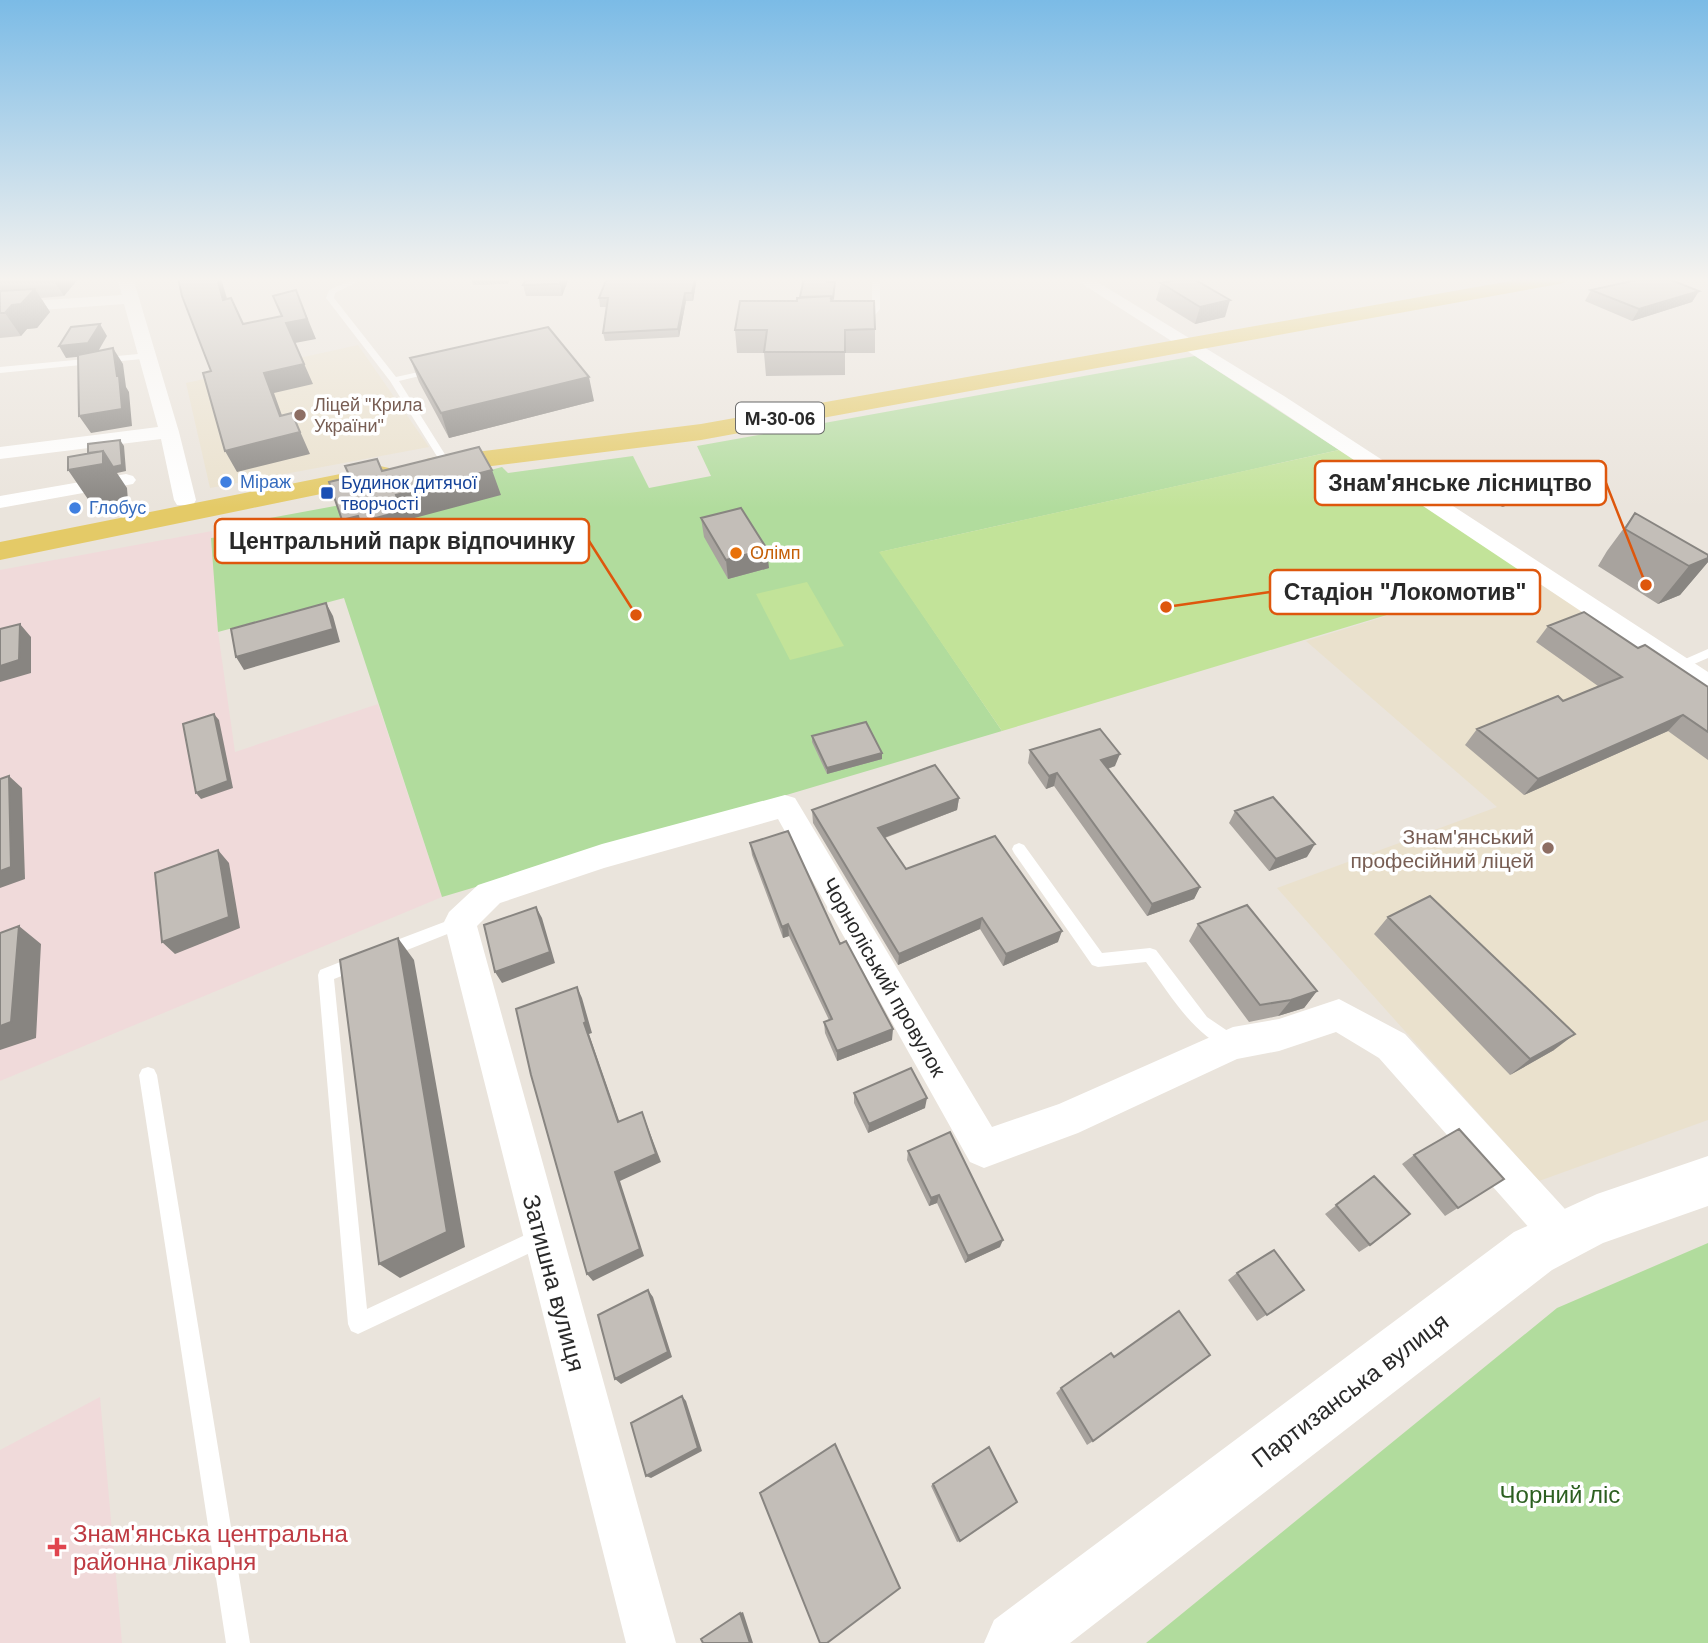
<svg xmlns="http://www.w3.org/2000/svg" width="1708" height="1643" font-family="Helvetica,sans-serif">
<style>
.education{fill:#eae1cd}
.medical{fill:#f0dada}
.green{fill:#b1dc9d}
.pitch{fill:#c2e399}
.lines{fill:none;stroke-linecap:round;stroke-linejoin:round}
.lane{fill:#fff;fill-rule:evenodd}
.street{fill:#fff;fill-rule:evenodd}
.secondary{fill:#fff;fill-rule:evenodd}
.primary{fill:#e4ca67;fill-rule:evenodd}
.wall{fill:#a8a39e}
.shaded-wall{fill:#888581}
.building{fill:#c3beb8;stroke:#888581;stroke-width:2}
.education-dot{fill:#8d6e63;stroke:#fff;stroke-width:2.5}
.shop-dot{fill:#3f7fe0;stroke:#fff;stroke-width:2.5}
.transit-dot{fill:#1a4fb4;stroke:#fff;stroke-width:2.5}
.food-dot{fill:#e8710a;stroke:#fff;stroke-width:2.5}
.health-dot{fill:#e0444e;stroke:#fff;stroke-width:2.5}
.labels{text-anchor:middle;dominant-baseline:central;stroke-width:7;stroke-linejoin:round;paint-order:stroke}
.far-education-label{font-size:18px;fill:#785e54;stroke:#fff;text-anchor:start}
.far-shop-label{font-size:18px;fill:#366cbe;stroke:#fff;text-anchor:start}
.far-transit-label{font-size:18px;fill:#164399;stroke:#fff;text-anchor:start}
.far-food-label{font-size:18px;fill:#c56008;stroke:#fff;text-anchor:start}
.shield{fill:#fff;stroke:#696969;stroke-width:2}
.shield-label{font-size:19px;font-weight:bold;fill:#292929}
.education-label{font-size:21px;fill:#785e54;stroke:#fff;text-anchor:end}
.street-label{font-size:21px;fill:#292929;stroke:#fff}
.near-street-label{font-size:24px;fill:#292929;stroke:#fff}
.near-park-label{font-size:24px;fill:#2c5f20;stroke:#fff}
.near-health-label{font-size:24px;fill:#be3a42;stroke:#fff;text-anchor:start}
.leader{fill:none;stroke:#de570d;stroke-width:2.5}
.callout-dot{fill:#de570d;stroke:#fff;stroke-width:2.5}
.callout{fill:#fff;stroke:#de570d;stroke-width:2.5}
.callout-label{font-size:23px;text-anchor:middle;font-weight:bold;fill:#292929}
</style>
<rect width="100%" height="100%" fill="#eae4dc"/>
<!-- education -->
<path class="education" d="M358,345L429,447L210,488L186,383Z
M1526,573L1596,620L1708,722V1120L1539,1181L1277,888L1497,807L1306,641Z"/>
<!-- medical -->
<path class="medical" d="M212,531L218,632L235,752L378,704L442,897L0,1081V570Z
M100,1397L122,1643H0V1450Z"/>
<!-- green -->
<path class="green" d="M1195,356L1339,450L880,552L1002,731L442,897L344,598L218,632L211,538L253,533L270,518L400,494L502,467L508,473L633,456L649,488L711,476L697,446Z
M1708,1243V1643H1146L1557,1308Z"/>
<!-- pitch -->
<path class="pitch" d="M1339,450L1526,573L1002,731L879,552Z
M807,582L844,646L790,660L756,594Z"/>
<g class="lines">
<!-- lane -->
<path class="lane" d="M356,278H365L335,293L334,298L396,377L432,369L436,372L399,381L451,464L449,466H443L390,381L326,298L329,290Z
M872,278H880V309L875,315L856,317V313L872,308Z
M149,353L153,356L152,358L0,373V367Z
M1708,649V658L1680,670L1674,666L1676,663Z
M1019,843L1024,845L1102,953L1150,948L1156,950L1207,1017L1238,1038L1240,1043L1238,1048L1232,1051C1193,1036 1170,994 1146,962L1098,967L1092,965L1014,853L1012,849L1014,845Z
M460,916L465,917L468,922L465,927L387,958L381,956L379,951L381,946Z
M358,955L364,957L366,962L364,967L334,979L367,1309L542,1227L549,1230L552,1237L549,1244L358,1334L351,1331L348,1324L318,975L320,970Z
M148,1067L154,1069L157,1075L250,1643H226L139,1075L142,1069Z"/>
<!-- street -->
<path class="street" d="M117,278H133L179,432L196,500L193,505H177L174,500L161,439L0,459V447L158,427L124,304L0,313V303L122,295Z
M1073,278H1091L1284,396L1708,672V693L1699,690L1270,404Z
M126,474L133,476L136,480L133,484L0,508V496Z
M785,795L795,798L992,1127L1059,1104L1233,1027L1279,1019L1339,999L1405,1034L1575,1220L1581,1234L1575,1248L1561,1254L1547,1248L1379,1058L1336,1032L1279,1051L1237,1059L1078,1133L984,1168L970,1162L778,819L604,868L500,903L477,926L676,1643H626L444,922L449,912L478,885L602,844Z"/>
<!-- secondary -->
<path class="secondary" d="M1708,1156V1206L1603,1243L1552,1270L1070,1643H984L994,1620L1514,1232L1597,1194Z"/>
<!-- primary -->
<path class="primary" d="M1527,278H1569L1566,282L1559,284L701,440L436,473L427,471L423,465L427,459L436,457L701,424Z
M380,466L389,468L393,474L389,480L0,560V542Z"/>
</g>
<!-- wall -->
<path class="wall" d="M0,278H79L64,296L41,298L50,312L37,328L27,329L21,336L0,338Z
M471,278H511L508,284L473,285Z
M527,278H569L562,296H526L523,285Z
M697,278L693,301H686L679,337L605,341L603,333L607,307H600L599,298Z
M804,278H829V282H835L834,301L875,329V353H845V375L766,376L764,353H737L735,330L797,301L800,297Z
M990,278H1012V279H991Z
M1161,283L1225,317L1195,324L1156,300Z
M1591,290L1699,291L1692,302L1632,321L1585,301Z
M410,358L594,401L449,438L419,382Z
M1487,481L1548,492L1502,507L1480,494Z
M1635,513L1708,555V562L1680,595L1658,604L1598,566L1607,551Z
M701,518L769,568L728,579L704,537Z
M1548,626L1638,648L1708,687V760L1668,731L1524,795L1465,745L1477,729L1563,701L1598,686L1536,642Z
M812,736L882,753V759L827,774L812,742Z
M1030,750L1115,766L1108,769L1200,887L1194,899L1147,916L1054,786L1046,789L1028,763Z
M959,798L957,810L885,838L906,869L1058,942L1003,966L980,929L898,965L813,823L812,810Z
M1235,811L1307,857L1269,871L1229,823Z
M750,843L840,944L892,1040L837,1061L825,1033L824,1022L829,1020L789,936L783,938L752,855Z
M1388,917L1554,1050L1510,1075L1374,934Z
M1198,924L1317,991L1304,1008L1278,1016L1249,1022L1189,941Z
M854,1093L925,1108L868,1133L854,1103Z
M908,1151L1000,1247L965,1263L937,1203L929,1206L907,1160Z
M1414,1155L1504,1179L1445,1216L1402,1164Z
M1374,1176L1370,1245L1359,1252L1325,1214Z
M1237,1273L1304,1290L1257,1321L1228,1280Z
M1061,1388L1093,1441L1087,1445L1056,1393Z
M933,1484L960,1541L957,1542L931,1486Z"/>
<!-- shaded-wall -->
<path class="shaded-wall" d="M52,278H79L64,296Z
M217,278H221L233,319L223,300Z
M562,278H569L562,296L560,284Z
M695,278H697L693,301L692,293Z
M35,289L50,312L37,328L27,329L21,336L5,313L12,305Z
M296,290L316,339L295,343L313,384L274,393L289,435L292,413L310,454L237,472L225,451L280,416L264,373L286,323Z
M1699,291L1692,302L1632,321L1639,309Z
M685,293L686,301L679,337L678,329Z
M1230,300L1225,317L1195,324L1200,307Z
M100,324L107,336L96,355L66,358L59,346Z
M113,348L123,364L126,387L129,392L132,426L91,433L79,416L117,376Z
M589,377L594,401L449,438L441,413Z
M120,440L124,446L126,471L117,473L127,488L128,501L94,508L68,470Z
M492,470L501,495L407,520L414,536L372,548L369,541L355,545L342,520L396,495Z
M1556,479L1548,492L1502,507L1510,495Z
M767,549L769,568L728,579L726,560Z
M1708,558V562L1680,595L1658,604L1689,566Z
M326,603L333,616L340,642L244,670L236,657Z
M20,624L31,637V673L0,682V666Z
M214,714L219,720L233,788L201,799L196,793Z
M1683,715L1668,731L1524,795L1538,779Z
M882,753V759L827,774V768Z
M1120,754L1115,766L1097,772L1101,760Z
M1057,773L1054,786L1046,789L1049,776Z
M9,776L22,788L25,879L0,888V871Z
M959,798L957,810L878,840V828Z
M1315,844L1307,857L1269,871L1276,859Z
M218,850L229,863L240,928L175,954L162,942Z
M1200,887L1194,899L1147,916L1152,904Z
M536,907L542,918L555,963L502,983L495,972Z
M982,918L980,929L898,965L899,954Z
M788,924L789,936L783,938L782,927Z
M19,926L41,944L36,1038L0,1050V1026Z
M1062,931L1058,942L1003,966L1006,954Z
M398,938L414,960L465,1247L400,1278L379,1264Z
M577,987L582,998L592,1033L589,1034L623,1132L618,1122L584,1023Z
M1317,991L1304,1008L1278,1016L1291,1000Z
M893,1029L892,1040L837,1061V1051Z
M1575,1034L1554,1050L1510,1075L1530,1059Z
M927,1098L925,1108L868,1133L869,1124Z
M642,1112L661,1162L620,1181L644,1256L593,1281L587,1274L615,1172Z
M939,1195L937,1203L929,1206L931,1198Z
M1003,1240L1000,1247L965,1263L968,1256Z
M648,1290L653,1297L672,1357L621,1384L615,1379Z
M682,1396L686,1401L702,1451L651,1478L646,1476Z
M743,1612L753,1643H750L740,1613Z"/>
<!-- building -->
<path class="building" d="M178,278H217L223,300L231,298L243,324L282,316L273,296L296,290L307,319L286,323L304,364L264,373L280,416L292,413L300,432L225,451L203,373L211,371L182,296Z
M527,278H562L560,284L523,285Z
M607,278H695L692,293H685L678,329L603,333L608,298H599Z
M804,278H828L827,282H835L833,298H831L832,296L800,297Z
M1185,278H1192L1230,300L1200,307L1161,283Z
M1645,278H1666L1699,291L1639,309L1591,290Z
M35,289L21,304L12,305L5,313H0V291Z
M832,296L831,301H874L875,329L845,330V352H764L767,330H735L740,301H797V298Z
M100,324L88,343L59,346L71,327Z
M548,327L589,377L441,413L410,358Z
M113,348L117,376H119L122,409L79,416L78,355Z
M120,440L122,465L113,467L103,451L88,453V444Z
M479,447L492,470L396,495L403,511L360,522L358,516L342,520L329,482L350,477L345,466L377,459L382,471Z
M103,451V464L68,470V457Z
M741,508L767,549L726,560L701,518Z
M1635,513L1708,555V558L1689,566L1625,529Z
M326,603L333,629L236,657L231,629Z
M1584,612L1638,648L1645,645L1708,687V732L1683,715L1538,779L1477,729L1558,696L1563,701L1622,677L1548,626Z
M20,624L19,660L0,666V629Z
M214,714L228,781L196,793L183,724Z
M866,722L882,753L827,768L812,736Z
M1100,729L1120,754L1101,760L1200,887L1152,904L1057,773L1049,776L1030,750Z
M935,765L959,798L878,828L906,869L995,836L1062,931L1006,954L982,918L899,954L812,810Z
M9,776L11,867L0,871V779Z
M1273,797L1315,844L1276,859L1235,811Z
M788,831L840,944L846,941L893,1029L837,1051L824,1022L832,1019L788,924L782,927L750,843Z
M218,850L229,917L162,942L155,873Z
M1430,896L1575,1034L1530,1059L1388,917Z
M1247,905L1317,991L1291,1000L1260,1005L1198,924Z
M536,907L550,952L495,972L484,925Z
M19,926L11,1022L0,1026V933Z
M398,938L447,1232L379,1264L340,960Z
M577,987L586,1022L584,1023L618,1122L642,1112L656,1154L615,1172L640,1249L587,1274L531,1075L516,1009Z
M911,1068L927,1098L869,1124L854,1093Z
M1459,1129L1504,1179L1458,1208L1414,1155Z
M950,1132L1003,1240L968,1256L939,1195L931,1198L908,1151Z
M1374,1176L1410,1214L1370,1245L1336,1205Z
M1274,1250L1304,1290L1267,1315L1237,1273Z
M648,1290L668,1352L615,1379L598,1315Z
M1179,1311L1210,1355L1093,1441L1061,1388L1111,1353L1114,1357Z
M682,1396L698,1448L646,1476L631,1423Z
M835,1444L900,1588L827,1643H820L760,1493Z
M989,1447L1017,1502L960,1541L933,1484Z
M740,1613L750,1643H703L701,1639Z"/>
<!-- sky -->
<linearGradient id="sky" x2="0" y2="1"><stop stop-color="#7bbbe6"/><stop offset="0.55" stop-color="#f6f3ef"/><stop offset="1" stop-color="#f6f3ef" stop-opacity="0"/></linearGradient>
<rect width="1708" height="508" fill="url(#sky)"/>
<!-- markers -->
<g class="education-dot">
<circle cx="300" cy="415" r="7"/>
<circle cx="1548" cy="848" r="7"/>
</g>
<g class="shop-dot">
<circle cx="226" cy="482" r="7"/>
<circle cx="75" cy="508" r="7"/>
</g>
<rect class="transit-dot" x="320" y="486" width="14" height="14" rx="3.5"/>
<circle class="food-dot" cx="736" cy="553" r="7"/>
<path class="health-dot" d="M53.5 1536.5h7v7h7v7h-7v7h-7v-7h-7v-7h7z"/>
<g class="labels">
<!-- far-education labels -->
<g class="far-education-label">
<text x="314" y="405">Ліцей "Крила<tspan x="314" dy="21">України"</tspan></text>
</g>
<!-- far-shop labels -->
<g class="far-shop-label">
<text x="240" y="482">Міраж</text>
<text x="89" y="508">Глобус</text>
</g>
<!-- far-transit labels -->
<g class="far-transit-label">
<text x="341" y="483">Будинок дитячої<tspan x="341" dy="21">творчості</tspan></text>
</g>
<!-- far-food labels -->
<g class="far-food-label">
<text x="750" y="553">Олімп</text>
</g>
<!-- shield labels -->
<rect class="shield" x="736" y="402.5" width="88" height="31" rx="5"/>
<g class="shield-label">
<text x="780" y="418">М-30-06</text>
</g>
<!-- education labels -->
<g class="education-label">
<text x="1534" y="836">Знам'янський<tspan x="1534" dy="24">професійний ліцей</tspan></text>
</g>
<!-- street labels -->
<g class="street-label">
<text transform="translate(884 977) rotate(60)">Чорноліський провулок</text>
</g>
<!-- near-street labels -->
<g class="near-street-label">
<text transform="translate(554 1283) rotate(75)">Затишна вулиця</text>
<text transform="translate(1350 1390) rotate(-37)">Партизанська вулиця</text>
</g>
<!-- near-park labels -->
<g class="near-park-label">
<text x="1560" y="1494">Чорний ліс</text>
</g>
<!-- near-health labels -->
<g class="near-health-label">
<text x="73" y="1533">Знам'янська центральна<tspan x="73" dy="28">районна лікарня</tspan></text>
</g>
</g>
<!-- callouts -->
<path class="leader" d="M1646 585L1606 483M636 615L589 541M1166 607L1270 592"/>
<g class="callout-dot">
<circle cx="1646" cy="585" r="7"/>
<circle cx="636" cy="615" r="7"/>
<circle cx="1166" cy="607" r="7"/>
</g>
<g class="callout">
<rect x="1315" y="461" width="291" height="44" rx="7"/>
<rect x="215" y="519" width="374" height="44" rx="7"/>
<rect x="1270" y="570" width="270" height="44" rx="7"/>
</g>
<g class="callout-label">
<text x="1460" y="491">Знам'янське лісництво</text>
<text x="402" y="549">Центральний парк відпочинку</text>
<text x="1405" y="600">Стадіон "Локомотив"</text>
</g>
</svg>
